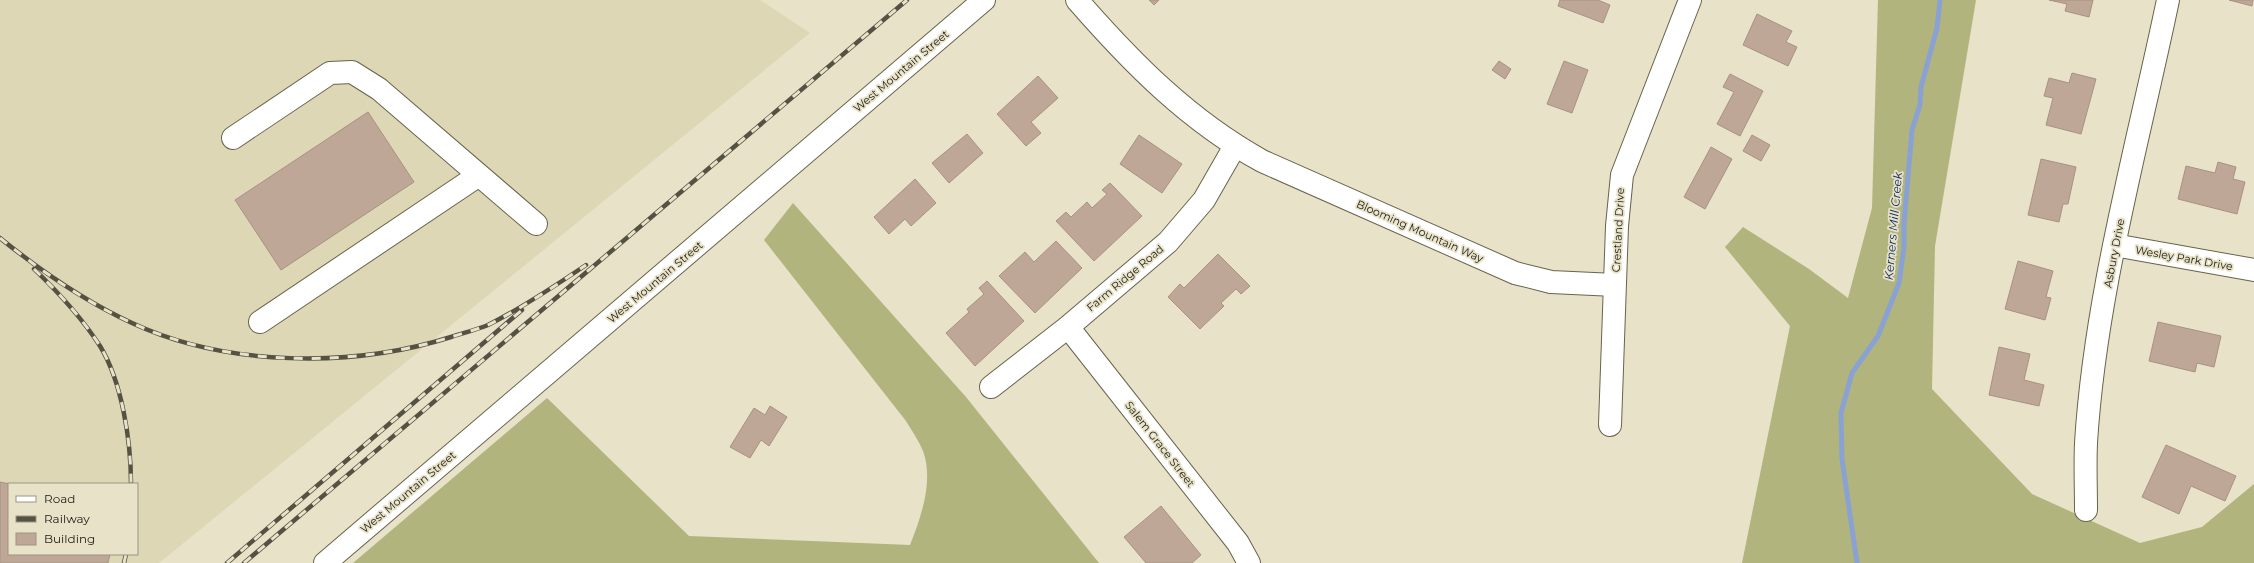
<svg xmlns="http://www.w3.org/2000/svg" width="2254" height="563" font-family="Montserrat,sans-serif">
<style>
.built{fill:#ddd7b6;fill-rule:evenodd}
.forest{fill:#b1b47c}
.lines{fill:none;stroke-linecap:round;stroke-linejoin:round}
.stream{stroke:#8aa2d3;stroke-width:5}
.building{fill:#bea797;stroke:#a89282}
.minor-casing{stroke:#68634c;stroke-width:24}
.major-casing{stroke:#68634c;stroke-width:24}
.minor{stroke:#fff;stroke-width:22}
.major{stroke:#fff;stroke-width:22}
.rail-casing{stroke:#555244;stroke-width:4.5}
.rail{stroke:#e7e2c8;stroke-width:3;stroke-dasharray:9;stroke-linecap:butt}
.labels{text-anchor:middle;dominant-baseline:central;stroke-width:3.5;stroke-linejoin:round;paint-order:stroke}
.street-label{font-size:11px;fill:#242218;stroke:#e7e2c8}
.water-label{font-size:12px;font-style:italic;fill:#152d67;stroke:#e7e2c8}
</style>
<rect width="100%" height="100%" fill="#e7e2c8"/>
<!-- built -->
<path class="built" d="M0,0H760L810,33L159,563H0ZM9,484H137V554H9Z"/>
<!-- forest -->
<path class="forest" d="M1878,0H1976L1935,246L1932,389L2032,494L2140,543L2202,527L2254,484V563H1742L1790,326L1725,247L1743,227L1809,269L1848,298L1872,208Z
M793,203L966,397L1099,563H353L547,398L689,536L910,545C921,517 934,481 923,451C919,441 912,431 906,421L764,240Z"/>
<g class="lines">
<!-- stream -->
<path class="stream" d="M1857,563L1842,459L1841,413L1852,373L1878,336L1899,283L1904,247V224L1912,130L1920,105L1921,87L1937,28L1940,0"/>
</g>
<!-- building -->
<path class="building" d="M1149,0H1159L1154,5Z
M1560,0H1598L1610,5L1603,23L1558,6Z
M2049,0H2093L2089,17L2065,11L2067,4Z
M2229,0H2253L2252,6Z
M1757,14L1792,31L1786,42L1797,47L1788,66L1743,45Z
M1499,61L1511,69L1505,79L1492,70Z
M1564,61L1588,70L1572,113L1547,104Z
M2072,73L2096,79L2081,134L2046,125L2053,98L2044,96L2049,78L2069,83Z
M1730,74L1763,91L1740,136L1717,124L1734,92L1723,87Z
M1038,76L1058,98L1031,122L1041,133L1026,146L997,114Z
M368,112L414,182L281,270L235,200Z
M967,134L983,153L949,183L932,163Z
M1139,135L1182,164L1162,193L1120,164Z
M1752,135L1770,145L1761,161L1743,151Z
M1711,147L1732,159L1705,209L1684,197Z
M2041,159L2076,167L2068,204H2063L2059,222L2028,215Z
M2218,162L2236,167L2233,179L2245,182L2237,214L2178,199L2186,166L2215,173Z
M915,179L936,203L911,226L905,219L889,234L874,217Z
M1110,183L1142,216L1094,261L1056,221L1066,212L1071,217L1087,202L1092,208L1107,194L1102,190Z
M1056,241L1082,268L1035,313L999,276L1025,252L1034,262Z
M1218,254L1250,286L1241,294L1236,289L1221,303L1224,306L1200,329L1168,297L1180,284L1184,288Z
M2018,261L2053,271L2046,297L2051,298L2045,320L2005,309Z
M987,281L1024,321L975,366L946,333L969,312L967,309L984,294L979,288Z
M2158,322L2221,336L2214,367L2197,363L2195,372L2149,361Z
M1999,347L2030,354L2024,380L2044,385L2039,406L1989,395Z
M770,406L787,417L769,446L761,440L750,458L730,447L754,408L765,415Z
M2166,445L2236,476L2225,501L2191,486L2179,514L2142,497Z
M0,482L10,484L9,554H110L108,563H0Z
M1161,506L1201,555L1192,563H1146L1124,537Z"/>
<g class="lines">
<defs>
<path id="minor" d="M1077,0C1132,63 1188,120 1262,161L1515,273L1551,282L1615,285
M233,138L330,73L352,72L379,89L536,224
M2114,245L2254,270
M260,322L479,175
M1068,327L1238,543L1249,563
M991,387L1068,327L1168,242L1204,200L1235,146
M1610,425L1617,226L1622,175L1690,0
M2086,510C2086,487 2085,465 2086,443C2095,296 2138,144 2168,0"/>
<path id="major" d="M325,563L984,0"/>
</defs>
<!-- minor casing -->
<use href="#minor" class="minor-casing"/>
<!-- major casing -->
<use href="#major" class="major-casing"/>
<!-- minor -->
<use href="#minor" class="minor"/>
<!-- major -->
<use href="#major" class="major"/>
<defs>
<path id="rail" d="M0,238C41,271 84,301 132,323C226,367 353,368 451,337C463,333 476,330 488,325C522,308 555,286 586,265
M34,269C58,292 82,318 100,346C122,382 131,441 131,484
M124,563L126,554
M227,563L522,310
M244,563L907,0"/>
</defs>
<!-- rail casing -->
<use href="#rail" class="rail-casing"/>
<!-- rail -->
<use href="#rail" class="rail"/>
</g>
<g class="labels">
<!-- street labels -->
<g class="street-label">
<text transform="translate(901 71) rotate(-40)">West Mountain Street</text>
<text transform="translate(1618 230) rotate(-87)">Crestland Drive</text>
<text transform="translate(1420 231) rotate(24)">Blooming Mountain Way</text>
<text transform="translate(2114 253) rotate(-79)">Asbury Drive</text>
<text transform="translate(2184 258) rotate(10)">Wesley Park Drive</text>
<text transform="translate(1125 278) rotate(-40)">Farm Ridge Road</text>
<text transform="translate(655 282) rotate(-40)">West Mountain Street</text>
<text transform="translate(1160 444) rotate(52)">Salem Grace Street</text>
<text transform="translate(408 492) rotate(-40)">West Mountain Street</text>
</g>
<!-- water labels -->
<g class="water-label">
<text transform="translate(1893 226) rotate(-85)">Kerners Mill Creek</text>
</g>
</g>
<!-- legend -->
<rect x="8" y="483" width="130" height="72" fill="#e7e2c8" stroke="#999582"/>
<rect x="16" y="496" width="20" height="6" fill="#ffffff" stroke="#999582"/>
<text x="44" y="503" font-size="12" fill="#242218">Road</text>
<rect x="16" y="516" width="20" height="6" fill="#555244" stroke="#999582"/>
<text x="44" y="523" font-size="12" fill="#242218">Railway</text>
<rect x="16" y="533" width="20" height="12" fill="#bea797" stroke="#999582"/>
<text x="44" y="543" font-size="12" fill="#242218">Building</text>
</svg>
